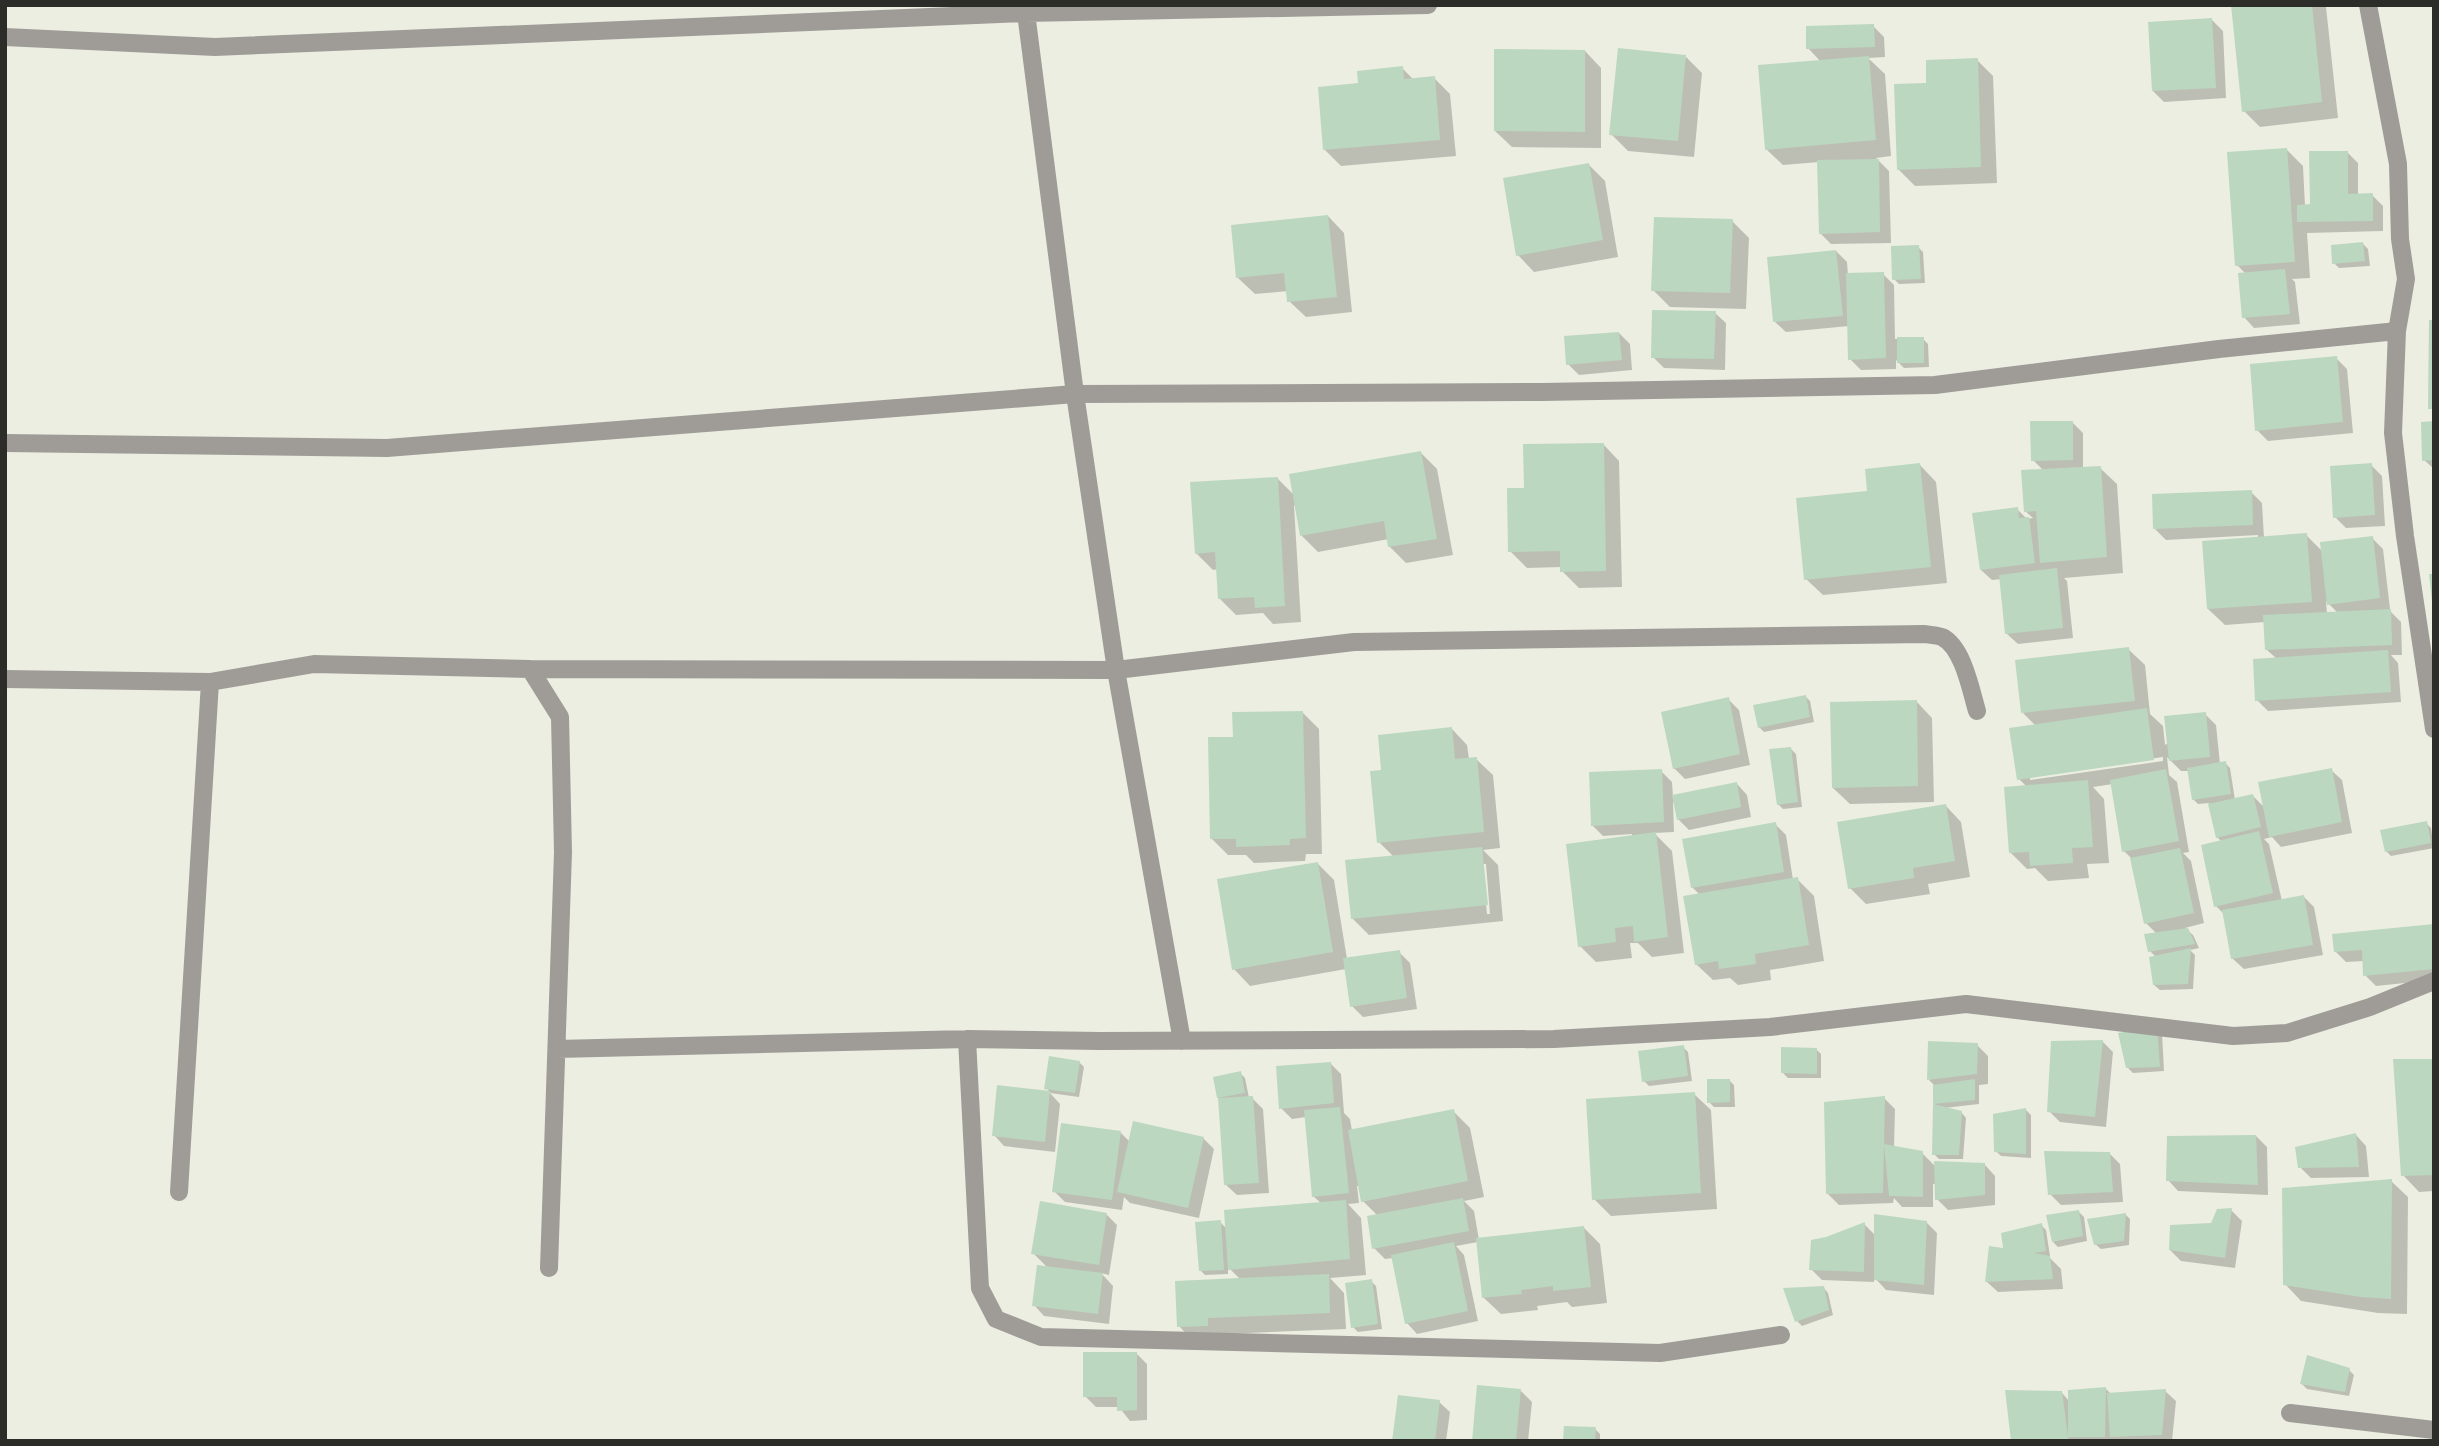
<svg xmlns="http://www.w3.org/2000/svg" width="2439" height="1446" font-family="Lora,serif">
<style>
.shadow{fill:#0003;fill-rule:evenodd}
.building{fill:#bcd7bf}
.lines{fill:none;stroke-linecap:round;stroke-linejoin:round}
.street{stroke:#9f9c98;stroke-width:18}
</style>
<rect width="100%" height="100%" fill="#eceee2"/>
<!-- shadow -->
<path class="shadow" d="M2232,5H2324L2326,7L2338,118L2260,127L2244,111Z
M2212,20L2223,31L2226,98L2164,102L2153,91Z
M1873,26L1884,37L1885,57L1868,58L1885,74L1891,156L1876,158L1889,171L1891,243L1831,244L1820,233L1819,162L1783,165L1766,149L1821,62L1808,48Z
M1585,51L1601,68V148L1512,147L1495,131Z
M1686,57L1702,73L1694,157L1628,151L1611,134Z
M1977,60L1993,76L1997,183L1915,186L1898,169Z
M1402,68L1414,80L1434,78L1450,94L1456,156L1341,166L1325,150L1360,85Z
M2286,149L2303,166L2305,206H2312L2347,152L2358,163V195H2372L2383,206V231L2307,233L2310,278L2292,279L2295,282L2300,324L2254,328L2244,317L2246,274L2237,265Z
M1588,164L1605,181L1618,257L1534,272L1518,255Z
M1328,216L1344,233L1352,312L1306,317L1289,301L1288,291L1255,294L1238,278Z
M1732,221L1749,238L1746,309L1670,307L1653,290Z
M2363,244L2368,249L2370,266L2339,268L2334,263Z
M1918,247L1923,252L1925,283L1899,284L1894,279Z
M1836,251L1847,262L1848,275L1883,274L1894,285L1895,339H1923L1928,344L1929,367L1904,368L1896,360V369L1861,370L1850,359L1849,326L1786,332L1775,322Z
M1715,313L1726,323L1725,370L1664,368L1653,357Z
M1619,333L1630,344L1632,370L1579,375L1568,364Z
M2336,358L2347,369L2353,433L2268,441L2257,430Z
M2072,422L2083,433V468H2100L2117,484L2123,573L2064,578L2067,581L2073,638L2018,644L2007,634L2001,579L1992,580L1981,570L2017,509L2027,519L2033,518L2025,511L2043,470L2033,460Z
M2434,423V469L2424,460Z
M1603,444L1619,461L1622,587L1579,588L1562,571V567L1527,568L1510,551L1526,489Z
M1421,453L1437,469L1453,555L1406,563L1390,547L1389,539L1318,552L1302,536L1296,505L1294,506L1301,622L1273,624L1263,613L1236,615L1219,598L1218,569L1213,570L1196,553L1277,478L1295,496Z
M1920,465L1936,482L1947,583L1823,595L1806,579L1869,493Z
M2371,465L2382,476L2385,526L2346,528L2335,517Z
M2251,492L2262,503L2264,538L2306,535L2322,551L2372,538L2383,549L2390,609H2388L2401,622L2402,655H2391L2398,663L2401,702L2268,711L2257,700L2277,659L2267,650L2265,622L2225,625L2208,609L2258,538V535L2166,540L2155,529ZM2326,601L2338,613L2327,614Z
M2128,649L2145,665L2150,714L2163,726L2165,745L2205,714L2216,725L2220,764L2225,763L2230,768L2235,800L2253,796L2265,808L2331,770L2342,780L2352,833L2281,847L2272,837L2264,839L2269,844L2282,901L2304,897L2314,907L2323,955L2244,969L2233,959L2225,915L2216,906L2222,842L2217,837L2209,803L2198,804L2193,799L2189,771H2181L2167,757L2169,775L2177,782L2189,852L2183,853L2191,861L2204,923L2185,928L2193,935L2199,948L2190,950L2195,955L2193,989L2160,990L2154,985L2156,957L2150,951L2157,934L2146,923L2132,859L2124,851L2113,784L2093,787L2104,799L2109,863L2087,864L2089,878L2048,881L2035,868L2027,869L2011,853L2027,787L2019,779L2036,726L2023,713ZM2163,757V761L2030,780V776Z
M1805,696L1810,701L1814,722L1764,732L1759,727Z
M1728,699L1739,710L1750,765L1685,779L1674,768Z
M1916,701L1932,718L1934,802L1850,804L1833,788Z
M1303,713L1319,729L1322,854H1306L1305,861L1254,863L1246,855H1228L1212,839L1235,738Z
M1451,728L1467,745L1469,759H1476L1493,775L1500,848L1483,850L1498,865L1503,921L1369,935L1352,918L1394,857L1379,842L1383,771ZM1482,864H1486L1490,914H1487Z
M1791,749L1796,754L1802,807L1783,809L1778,804Z
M1661,771L1672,782L1673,797L1737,784L1747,795L1751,817L1689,830L1678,819L1675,802H1673L1674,832L1654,833L1672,851L1684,953L1652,957L1638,943H1630L1632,958L1596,962L1580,946L1632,837V834L1603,836L1592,825Z
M1945,805L1961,822L1970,877L1928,884L1930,894L1866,904L1850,888Z
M2426,823L2431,828L2434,848L2391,856L2386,851Z
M1775,824L1786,835L1793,880L1797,879L1814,896L1824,961L1770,970L1771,980L1738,985L1730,978L1713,980L1696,964L1700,895L1692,887Z
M1318,864L1334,880L1347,959L1399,952L1410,963L1417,1009L1363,1017L1352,1006L1346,969L1250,986L1234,969Z
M2434,925V980L2376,986L2365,975L2364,961L2346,962L2335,951Z
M2162,1033L2164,1071L2133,1073L2128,1068L2120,1035Z
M2102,1041L2113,1052L2106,1127L2060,1122L2049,1111Z
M1977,1045L1988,1056V1084L1979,1085V1104L1944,1108L1961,1112L1966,1118L1963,1159H1939L1934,1154L1935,1086L1929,1080Z
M1683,1047L1688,1052L1692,1081L1649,1086L1644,1081Z
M1816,1049L1821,1054V1078H1788L1783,1073Z
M2434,1061V1191L2419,1192L2403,1175Z
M1079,1062L1084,1067L1079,1097L1050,1093L1060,1104L1055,1152L1004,1146L994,1135L999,1087L1051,1093L1046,1088Z
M1330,1063L1341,1074L1344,1113L1350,1119L1352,1131L1453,1111L1470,1128L1484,1197L1464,1201L1474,1211L1479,1240L1584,1228L1600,1244L1607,1303L1572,1307L1567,1302L1537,1306L1538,1310L1501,1314L1484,1298L1478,1242L1456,1246L1464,1255L1478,1321L1417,1334L1407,1323L1393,1258L1385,1259L1374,1248L1377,1215L1363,1201L1360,1186H1357L1359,1203L1348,1204L1361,1218L1366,1275L1330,1278L1344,1293L1346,1329L1223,1334L1195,1343L1179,1326L1241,1280L1228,1267V1274L1205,1275L1200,1270L1220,1222L1227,1229L1321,1203L1313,1196L1306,1117L1292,1119L1281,1108Z
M1240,1073L1245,1078L1249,1098H1252L1263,1109L1269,1193L1237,1195L1226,1185L1220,1099L1218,1097Z
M1729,1080L1734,1085L1735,1107H1714L1709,1102Z
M1694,1094L1711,1110L1717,1209L1611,1216L1594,1199Z
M1884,1098L1895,1109L1894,1148L1922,1153L1936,1167L1985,1165L1995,1176V1205L1948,1210L1937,1199L1936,1184H1933V1207H1902L1894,1198L1893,1203L1839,1205L1828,1194Z
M2026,1110L2031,1115V1158L2001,1156L1996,1151Z
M1120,1132L1130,1142L1203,1138L1214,1149L1199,1218L1130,1203L1124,1197L1122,1210L1065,1202L1054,1191Z
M2356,1135L2366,1146L2369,1177L2311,1178L2300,1167Z
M2256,1136L2267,1147L2268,1195L2178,1191L2168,1180Z
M2109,1153L2120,1164L2123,1202L2061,1205L2050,1194Z
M2391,1181L2408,1197L2407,1314L2378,1313L2301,1301L2285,1284Z
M2231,1210L2242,1221L2235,1268L2181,1261L2170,1250L2212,1225Z
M2079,1212L2084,1217L2087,1241L2058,1247L2053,1242Z
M1106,1214L1117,1225L1109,1275L1101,1273L1113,1286L1109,1324L1044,1316L1034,1305L1048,1268L1033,1253Z
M2125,1214L2130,1219L2129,1245L2101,1249L2095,1244Z
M1926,1222L1937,1233L1934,1295L1886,1290L1874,1277V1282L1822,1280L1811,1269L1827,1238L1864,1224L1876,1236Z
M2041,1225L2046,1230L2050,1256H2048L2061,1269L2063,1289L1998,1292L1987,1282L2008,1251Z
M1371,1281L1376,1286L1382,1329L1358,1332L1353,1327Z
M1823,1287L1828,1293L1833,1315L1802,1326L1797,1321Z
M2434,1300V1337L2432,1336Z
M1136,1353L1147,1364V1420L1130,1421L1119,1407H1096L1085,1396Z
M2349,1370L2354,1375L2349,1396L2307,1389L2302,1384Z
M2106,1389L2111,1394L2165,1391L2176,1401L2172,1441H2012L2062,1393L2069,1401Z
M1521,1391L1532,1402L1528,1441H1473Z
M1439,1402L1450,1412L1446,1441H1394Z
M1595,1429L1600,1434V1441H1565Z"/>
<!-- building -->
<path class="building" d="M2231,5H2312L2322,102L2242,112Z
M2212,18L2216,88L2152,91L2148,22Z
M1874,24L1875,47L1806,49V26Z
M1618,48L1686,55L1678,141L1609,135Z
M1494,49L1585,50V132L1494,131Z
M1869,56L1876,140L1765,150L1758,65Z
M1978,58L1981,167L1897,170L1894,84L1926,83V60Z
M1403,66L1404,79L1435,76L1440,140L1323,150L1318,87L1358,83L1357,71Z
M2287,148L2295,262L2235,266L2227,152Z
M2309,151H2348V194L2373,193V221L2297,222V205L2310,204Z
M1879,159L1880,232L1819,234L1817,160Z
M1589,163L1603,240L1516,256L1503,178Z
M1328,215L1337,297L1287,302L1284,273L1236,278L1231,225Z
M1654,217L1733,219L1730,293L1651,291Z
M2363,242L2365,261L2332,264L2331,245Z
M1919,245L1921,279L1892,280L1891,246Z
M1836,250L1843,316L1773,322L1767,257Z
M2285,269L2290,314L2242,318L2238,273Z
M1884,272L1886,358L1848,360L1846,273Z
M1652,310L1716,311L1714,359L1651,358Z
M2429,320H2434V409H2428Z
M1619,332L1622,360L1566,365L1564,336Z
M1897,337H1924V363H1897Z
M2337,356L2343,422L2255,431L2250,364Z
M2030,421H2073V460L2031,461Z
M2434,421V460L2422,461L2421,422Z
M1604,443L1606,571L1560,572V551L1508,552L1507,488H1524L1523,444Z
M1421,451L1437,539L1388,547L1384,521L1300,536L1289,474Z
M1920,463L1931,567L1804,580L1796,498L1867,491L1865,469Z
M2372,463L2375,515L2333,518L2330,466Z
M2101,466L2107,557L2040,563L2036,511L2024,512L2021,470Z
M1278,477L1285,606L1255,608L1254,597L1218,599L1215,552L1195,554L1190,482Z
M2252,490L2253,525L2153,529L2152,494Z
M2018,507L2019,518L2029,517L2035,563L1980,570L1972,513Z
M2307,533L2312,602L2207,609L2202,541Z
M2373,536L2380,598L2327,605L2320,542Z
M2057,568L2063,628L2005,634L1999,575Z
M2429,574H2434V601H2432Z
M2391,609L2392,645L2265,650L2263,615Z
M2129,647L2135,701L2021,713L2015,660Z
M2388,650L2391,692L2255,701L2253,659Z
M1806,695L1810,717L1758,728L1753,705Z
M1729,697L1740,754L1673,769L1661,712Z
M1917,700L1918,786L1832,788L1830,702Z
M2147,708L2154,760L2017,780L2009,728Z
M1303,711L1306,838L1290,839V845L1236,847V839H1210L1208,737H1233L1232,712Z
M2206,712L2210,757L2169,761L2164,716Z
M1452,727L1455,759L1477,757L1484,832L1377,843L1370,771L1381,770L1378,735Z
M1791,747L1798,802L1777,805L1769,749Z
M2226,761L2231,794L2192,800L2187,768Z
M2332,768L2342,822L2269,837L2258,782Z
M1662,769L1664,822L1591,826L1589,772Z
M2166,769L2179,841L2122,852L2110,780Z
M2088,780L2093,847L2072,848L2073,863L2030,866L2029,852L2009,853L2004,787Z
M1737,782L1741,807L1677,820L1672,795Z
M2253,794L2261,827L2216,838L2208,804Z
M1946,804L1955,861L1913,868L1914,878L1848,889L1837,822Z
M2427,821L2431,843L2385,852L2380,830Z
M1776,822L1784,872L1691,888L1682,839Z
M2259,831L2273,893L2214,907L2201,845Z
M1656,832L1668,937L1634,942L1633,926L1615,928L1616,942L1578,947L1566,844Z
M1482,847L1488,905L1351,919L1345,860Z
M2180,848L2194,913L2144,924L2130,858Z
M1318,862L1333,952L1232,970L1217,879Z
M1798,877L1809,945L1755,954L1756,964L1719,969L1718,961L1695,965L1683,896Z
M2304,895L2313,945L2231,959L2222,910Z
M2434,924V969L2363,976L2362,950L2334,952L2332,934Z
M2188,928L2195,944L2148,952L2144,934Z
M2191,948L2188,984L2153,985L2149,957Z
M1400,950L1407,998L1350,1007L1343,958Z
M2157,1026L2160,1067L2126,1068L2118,1033Z
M2103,1040L2095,1117L2047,1112L2051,1041Z
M1928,1041L1978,1043L1977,1074L1927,1080Z
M1684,1045L1688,1076L1642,1082L1638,1051Z
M1781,1047L1817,1048V1074L1781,1073Z
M1049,1056L1080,1061L1075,1093L1044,1089Z
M2393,1059H2434V1175L2401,1176Z
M1331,1062L1334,1103L1279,1109L1276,1066Z
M1241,1071L1245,1093L1217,1098L1213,1077Z
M1707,1079H1730V1102L1707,1103Z
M1975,1079V1100L1933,1104V1085Z
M997,1085L1050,1091L1045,1142L992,1136Z
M1695,1092L1701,1193L1592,1200L1586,1099Z
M1253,1096L1259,1183L1224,1185L1218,1098Z
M1885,1096L1883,1193L1826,1194L1824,1102Z
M1933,1104L1962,1111L1959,1155H1932Z
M1340,1107L1349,1193L1312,1197L1304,1110Z
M2026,1108V1154L1994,1152L1993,1114Z
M1454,1109L1468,1181L1361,1202L1348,1130Z
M1133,1121L1204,1137L1188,1208L1117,1192Z
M1061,1123L1121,1131L1112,1200L1052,1192Z
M2356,1133L2359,1167L2298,1168L2295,1147Z
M2256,1135L2258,1185L2166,1181L2167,1136Z
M1884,1144L1923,1151V1197L1889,1196Z
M2044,1151L2110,1152L2113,1192L2048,1195Z
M1934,1161L1985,1163V1195L1935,1200Z
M2392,1179L2391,1299L2361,1297L2283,1285L2282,1188Z
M1463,1198L1469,1231L1372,1249L1367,1216Z
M1346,1200L1350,1259L1228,1270L1224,1210Z
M1040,1201L1107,1213L1099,1265L1031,1254Z
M2232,1208L2225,1258L2169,1250L2170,1225L2211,1223L2217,1209Z
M2079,1210L2083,1236L2052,1242L2046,1215Z
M2126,1213L2124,1241L2094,1245L2087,1219Z
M1874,1214L1927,1221L1924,1285L1874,1280Z
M1221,1220L1224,1270L1199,1271L1195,1222Z
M1865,1222L1864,1272L1809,1270L1811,1240L1826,1237Z
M2042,1223L2046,1251L2034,1253L2050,1256L2053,1279L1985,1282L1989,1246L2003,1248L2001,1233Z
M1584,1226L1591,1287L1553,1291V1286L1521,1290L1522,1294L1482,1298L1476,1238Z
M1454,1242L1468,1311L1405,1324L1391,1255Z
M1037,1265L1103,1273L1098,1314L1032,1306Z
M1329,1274L1330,1313L1208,1318V1326L1177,1327L1175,1281Z
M1372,1279L1378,1324L1351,1328L1345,1283Z
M1824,1286L1829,1310L1795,1322L1783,1288Z
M1083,1352H1137V1410L1117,1411V1397H1083Z
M2307,1355L2350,1368L2345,1392L2300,1384Z
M1477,1385L1521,1389L1516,1441H1472Z
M2106,1387L2105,1437H2068L2069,1441H2011L2005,1390L2062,1391L2068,1437V1390Z
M2166,1389L2162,1435L2110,1437L2107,1393Z
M1398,1395L1440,1400L1435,1441H1392Z
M1564,1426L1596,1427L1595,1441H1563Z"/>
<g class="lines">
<!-- street -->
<path class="street" d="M1025,5L1075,394L1116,670L1182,1041
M2368,5L2398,164L2400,239L2406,279L2397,331L2393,433L2405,536L2434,729
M5,37L215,47L1026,13L1428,5
M5,443L387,448L1075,394L1542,392L1935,385L2219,349L2397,331
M530,669L1116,670L1354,642L1925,634C1930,635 1937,635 1942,637C1963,647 1971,691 1977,711
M5,679L210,682L314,664L530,669L560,717L563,852L549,1268
M967,1039L980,1288L996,1319L1041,1337L1660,1353L1781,1335
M557,1049L967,1039L1100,1041L1554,1039L1770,1027L1966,1004L2233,1036L2287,1033L2370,1007L2434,981
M179,1192L210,682
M2290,1413L2434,1430"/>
</g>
<!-- border -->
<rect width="2439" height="1446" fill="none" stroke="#2c2d29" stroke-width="14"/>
</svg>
